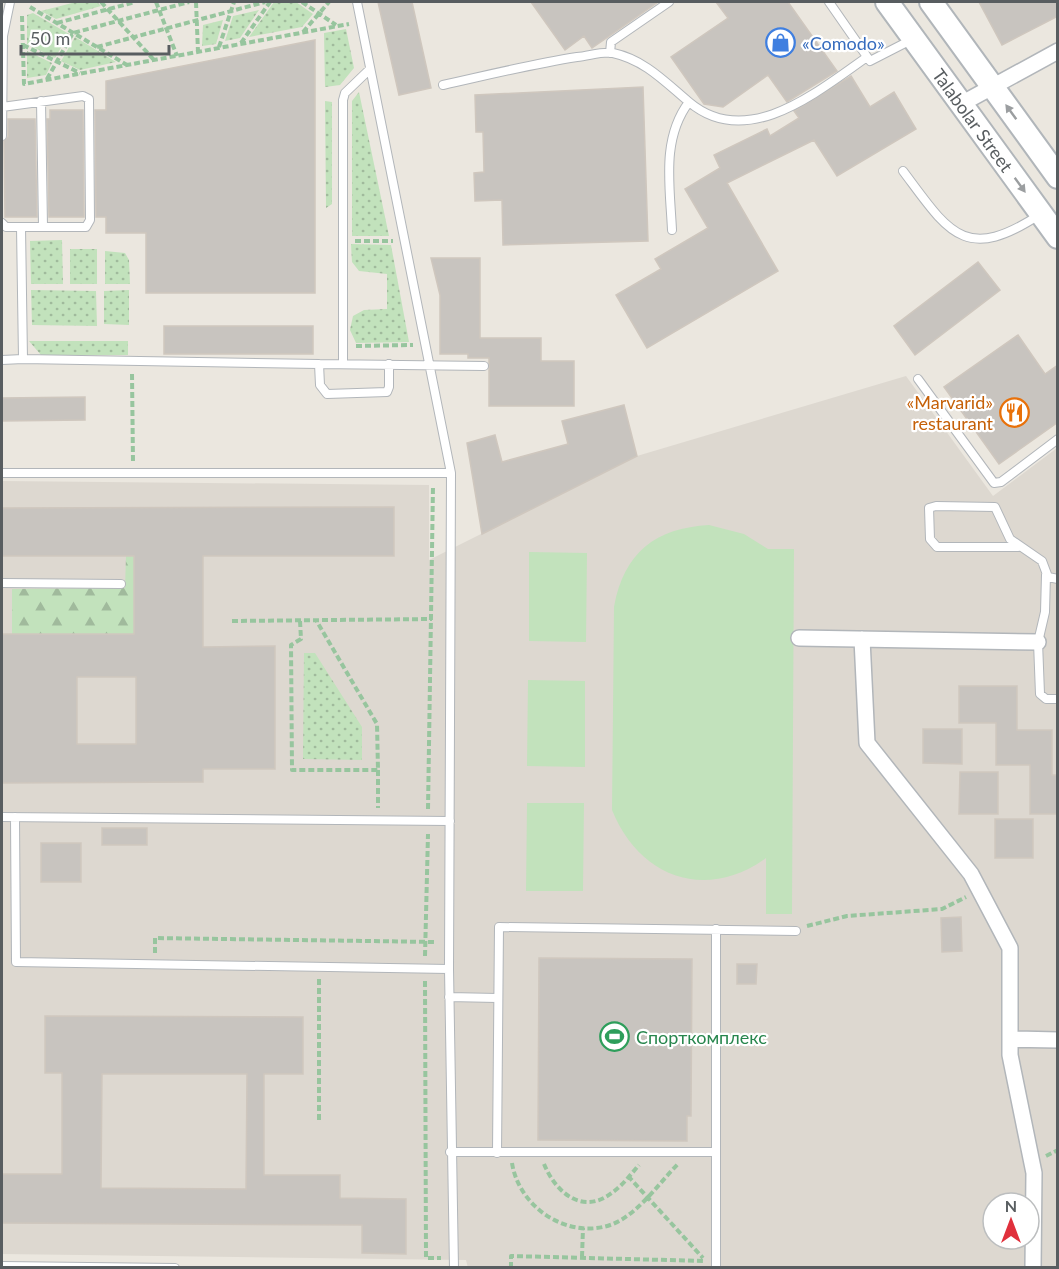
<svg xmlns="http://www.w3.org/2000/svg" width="1059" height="1269" font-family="Lato,sans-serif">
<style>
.education{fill:#ddd8d0;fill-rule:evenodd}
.grass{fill:url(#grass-dots)}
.forest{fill:url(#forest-firs)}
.pitch{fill:#c2e2bc}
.building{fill:#c8c4bf;stroke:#cfc7be;stroke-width:1.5;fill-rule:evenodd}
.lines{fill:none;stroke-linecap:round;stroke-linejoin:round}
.lane-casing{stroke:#b2b6ba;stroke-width:10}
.street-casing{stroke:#b2b6ba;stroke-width:18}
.secondary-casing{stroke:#b1b6ba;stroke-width:26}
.path{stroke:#97c59e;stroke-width:4;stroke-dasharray:6 3;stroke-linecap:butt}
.lane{stroke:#fff;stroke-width:8}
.street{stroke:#fff;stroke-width:15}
.secondary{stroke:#fff;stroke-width:22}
.oneway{fill:#9b9ea0}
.labels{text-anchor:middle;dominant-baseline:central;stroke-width:4.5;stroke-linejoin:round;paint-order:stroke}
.shop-label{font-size:18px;fill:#366cbe;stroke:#fff;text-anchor:start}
.street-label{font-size:18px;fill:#585d60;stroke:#fff}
.food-label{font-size:18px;fill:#c56008;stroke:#fff;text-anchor:end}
.leisure-label{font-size:18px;fill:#27864d;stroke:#fff;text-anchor:start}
</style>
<defs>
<pattern id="grass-dots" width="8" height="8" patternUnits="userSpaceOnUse" patternTransform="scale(1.5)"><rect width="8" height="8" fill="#c2e2bc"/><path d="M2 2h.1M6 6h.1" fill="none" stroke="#a0ba9c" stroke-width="1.8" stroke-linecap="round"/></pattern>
<pattern id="forest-firs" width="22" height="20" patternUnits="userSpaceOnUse" patternTransform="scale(1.5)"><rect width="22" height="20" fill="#c2e2bc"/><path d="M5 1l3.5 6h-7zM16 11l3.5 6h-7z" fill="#a0ba9c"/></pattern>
</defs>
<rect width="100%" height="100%" fill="#ebe7df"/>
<!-- education -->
<path class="education" d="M906,376L993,496L1057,448V1267L468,1268L466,1260L2,1254V481L429,485V560L637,456ZM993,1203H1029V1239H993Z"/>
<!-- grass -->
<path class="grass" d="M76,2H97L101,6L56,19L41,11Z
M274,2H296L313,14L302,27L249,37Z
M259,10L240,38L225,41L233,16Z
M33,13L69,34L55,58L27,44V15Z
M223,20L216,44L202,46L203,25Z
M346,29L354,68L340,85L325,87L324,33Z
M75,37L116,62L80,70L61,61Z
M27,51L52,63L46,75L27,78Z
M359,92L389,236H352V101Z
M325,101L332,102V204L326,208Z
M62,240L63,284H31L30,241Z
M351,244L391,245L409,342L356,343L350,330L353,316L364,310L387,309V274L359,271L352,262Z
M70,249H97V284H70Z
M105,251L125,253L129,260L130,284H105Z
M31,290L96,291L97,326L32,325Z
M129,290V325L104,324V291Z
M29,341H128V355H41Z
M304,653H315L362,727V760L303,759Z"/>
<!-- forest -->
<path class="forest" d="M126,556H134V634H12V589L125,588Z"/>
<!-- pitch -->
<path class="pitch" d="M709,525L744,534L768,549H794L792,914H766V858C705,902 639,877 612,810L614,607C624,552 656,528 709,525Z
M529,552L587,553L586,642L529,641Z
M528,680L585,681V767L527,766Z
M527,803H584L583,891H526Z"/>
<!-- building -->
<path class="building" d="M378,2H412L431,88L399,95Z
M531,2H658L592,48L584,36L565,50Z
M716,2H788L837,71L787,102L768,75L723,107L704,104L671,57L728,18Z
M979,2H1058V16L1002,45Z
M315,40V293H146V233H106V217H96L95,110H106V81Z
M851,76L870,107L894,92L916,129L837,176L814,140L727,183L778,271L647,348L616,295L661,269L655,259L708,228L685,189L720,168L714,155L767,129L770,136L799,118L794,111Z
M643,87L648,241L503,245L502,200L475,201L474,173L484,172L483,132H476L475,95Z
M50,110H83L84,217H49L47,119H50Z
M8,119H35L37,217H5L4,141L8,137Z
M431,258H480V338H541V361H574V406H489V358H468V354H440V295Z
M978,262L1000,290L915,355L894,326Z
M164,326H313V354H164Z
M1018,335L1045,374L1058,365V422L999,464L944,387Z
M85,397V420L2,421V398Z
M624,405L637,456L482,534L467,443L495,435L502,462L568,444L562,421Z
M394,507V556H203V647L275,646V769H203V782L2,783V634H134V556H2V508ZM77,677H136V744H77Z
M959,686H1017V730H1052V775H1058V814H1030V765H996V723H959Z
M923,729H962V764L923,763Z
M960,772H998V814H959Z
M995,819H1033V858H995Z
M102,828H147V845H102Z
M41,843H81V882H41Z
M961,917L962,951L942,952L941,918Z
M539,958L692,959L691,1116H687V1141L538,1140Z
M737,964H757L756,984H737Z
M45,1016L303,1017V1074H264V1175H340V1198L406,1199V1254L362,1253V1225L2,1223V1174H62V1073H45ZM102,1074H247L246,1189L101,1188Z"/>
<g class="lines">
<defs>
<path id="lane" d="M357,2L451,473L449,969L454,1268
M829,2L870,61L911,40
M610,53L611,42L669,2
M443,85C488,75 532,64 577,57C589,56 602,51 613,53C645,60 665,82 689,102C747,151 817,92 867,57
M41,101L43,227
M2,136L3,36L10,2
M903,171C948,231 964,264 1039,215
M2,223L6,227H86L90,220L89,99L83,96L2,107
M21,227L23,359L319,364
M672,230C670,186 661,139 689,102
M2,360L23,359
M343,364V100L345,93L370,69
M389,364V387L387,392L327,394L320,385L319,364L484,366
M918,379L994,483L1001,482L1058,439
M2,473H451
M1018,547H937L930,539L929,508L936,506L995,507L1010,539L1042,561L1048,577L1058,579
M1046,575L1045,612L1038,642L1040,694L1046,699H1058
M2,583L121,584
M2,817L450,821
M15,817L16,962L449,969
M449,997L497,998
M450,1152H715
M497,1153L499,927L796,931
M2,1266L175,1268
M716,1268V929"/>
<path id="street" d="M961,104L1058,51
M799,638L1038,642
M862,639L867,743L971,874L1010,948V1055L1034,1173L1033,1268
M1010,1039L1058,1040"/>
<g id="secondary">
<path id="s1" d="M887,2L1058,237"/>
<path d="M931,2L1058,177"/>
</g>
</defs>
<!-- lane casing -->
<use href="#lane" class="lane-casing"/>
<!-- street casing -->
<use href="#street" class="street-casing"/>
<!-- secondary casing -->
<use href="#secondary" class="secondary-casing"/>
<!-- path -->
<path class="path" d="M101,2L154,60
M156,2L177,56
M196,2L198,52
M302,2L336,25
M30,7L127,65
M22,16L24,84L349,24
M57,23L135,2
M303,32L329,2
M241,43L270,2
M23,45L80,73
M97,47L265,2
M219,47L234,2
M47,79L73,33L189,2
M355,241H393
M356,346L413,345
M132,374L133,462
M232,621L432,619
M300,621L301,639L291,645L292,770H378L377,724L316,620
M378,770V808
M428,809L433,486
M807,926L847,916L942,909L966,897
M155,953V938L436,942
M425,956L428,834
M319,979V1123
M425,981L426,1258H441
M1046,1156L1058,1150
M512,1163C519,1208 569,1241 613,1224C639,1213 659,1183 678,1164
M544,1164C556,1193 583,1216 613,1192C623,1185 631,1174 639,1165
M628,1176L703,1258
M582,1257L583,1228
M511,1268V1256L705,1261"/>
<!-- lane -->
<use href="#lane" class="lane"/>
<!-- street -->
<use href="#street" class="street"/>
<!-- secondary -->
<use href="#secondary" class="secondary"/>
</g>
<!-- one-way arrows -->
<defs><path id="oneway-solid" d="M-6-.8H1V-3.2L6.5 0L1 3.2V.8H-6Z" transform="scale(1.5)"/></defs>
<g class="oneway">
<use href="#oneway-solid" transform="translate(1011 112) rotate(-126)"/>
<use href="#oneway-solid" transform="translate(1020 185) rotate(54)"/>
</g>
<!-- icons -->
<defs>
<symbol id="shop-ring" viewBox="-11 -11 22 22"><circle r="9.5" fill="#fff" stroke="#3f7fe0" stroke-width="1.5"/><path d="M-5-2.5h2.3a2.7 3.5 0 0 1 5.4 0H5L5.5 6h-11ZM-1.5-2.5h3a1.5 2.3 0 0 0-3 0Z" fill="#3f7fe0"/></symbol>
<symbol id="restaurant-ring" viewBox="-11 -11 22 22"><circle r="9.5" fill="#fff" stroke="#e8710a" stroke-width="1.5"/><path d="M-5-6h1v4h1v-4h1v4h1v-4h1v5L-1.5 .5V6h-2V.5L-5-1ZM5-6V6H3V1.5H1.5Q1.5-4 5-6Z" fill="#e8710a"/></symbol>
<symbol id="stadium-ring" viewBox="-11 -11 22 22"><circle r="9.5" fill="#fff" stroke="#2e9e5b" stroke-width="1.5"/><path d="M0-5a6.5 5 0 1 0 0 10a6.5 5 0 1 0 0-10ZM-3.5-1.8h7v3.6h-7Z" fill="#2e9e5b"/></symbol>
</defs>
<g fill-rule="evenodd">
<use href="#shop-ring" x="764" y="26" width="33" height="33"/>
<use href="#restaurant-ring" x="998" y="396" width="33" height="33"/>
<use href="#stadium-ring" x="598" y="1020" width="33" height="33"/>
</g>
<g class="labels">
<!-- shop labels -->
<g class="shop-label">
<text x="802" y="43">«Comodo»</text>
</g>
<!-- street labels -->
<g class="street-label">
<text stroke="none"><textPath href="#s1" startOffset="146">Talabolar Street</textPath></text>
</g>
<!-- food labels -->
<g class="food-label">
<text x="993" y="402">«Marvarid»<tspan x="993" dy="21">restaurant</tspan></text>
</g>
<!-- leisure labels -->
<g class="leisure-label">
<text x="636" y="1037">Спорткомплекс</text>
</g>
</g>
<!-- border -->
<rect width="1059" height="1269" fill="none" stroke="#585d60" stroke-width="6"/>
<!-- north arrow -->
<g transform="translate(1011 1221)"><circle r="28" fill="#ffffff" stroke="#bcbebf" stroke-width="1.5"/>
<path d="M0-4.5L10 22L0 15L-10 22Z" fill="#e0303c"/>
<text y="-9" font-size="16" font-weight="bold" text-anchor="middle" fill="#585d60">N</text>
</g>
<!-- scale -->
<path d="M21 45v9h148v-9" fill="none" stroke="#585d60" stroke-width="3"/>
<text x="30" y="45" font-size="18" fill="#585d60" stroke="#ffffff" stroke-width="4.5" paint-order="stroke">50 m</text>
</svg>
